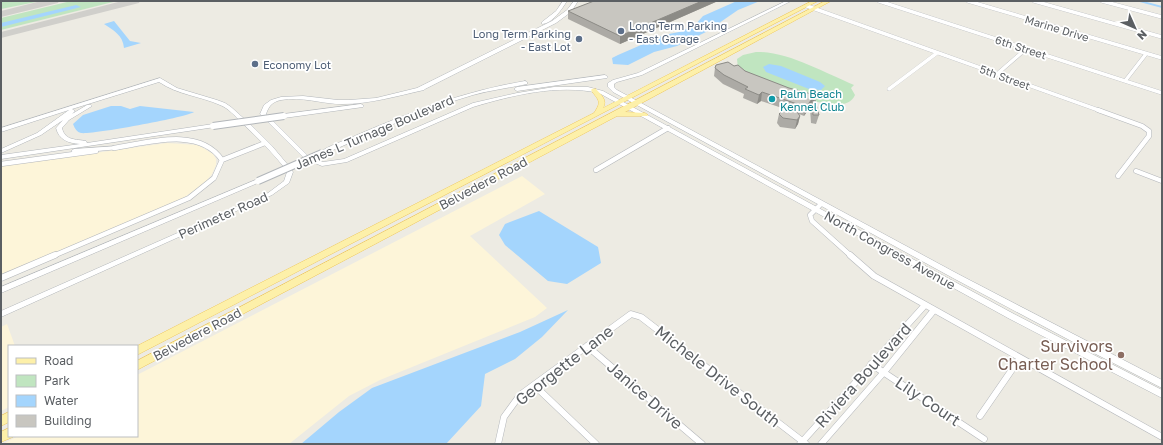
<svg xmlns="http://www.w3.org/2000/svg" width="1163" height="445" font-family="'Golos Text',sans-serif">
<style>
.commercial{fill:#fdf5d9}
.green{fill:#c0e5c0}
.water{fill:#a4d5fd}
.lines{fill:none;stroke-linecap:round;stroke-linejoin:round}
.canal{fill:#a4d5fd;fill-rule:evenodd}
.taxiway{fill:#d0cfcb;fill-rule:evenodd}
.street-far2-casing{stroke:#b3b6ba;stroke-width:4}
.street-far1-casing{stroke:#b3b6ba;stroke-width:5.5}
.street-casing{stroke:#b3b6ba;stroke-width:7}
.secondary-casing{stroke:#b2b6ba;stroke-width:1}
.primary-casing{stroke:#eec75c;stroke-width:1}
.street-far2{stroke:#fff;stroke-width:3.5}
.street-far1{stroke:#fff;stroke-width:4.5}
.street{stroke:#fff;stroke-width:6}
.secondary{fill:#fff;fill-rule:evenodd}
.primary{fill:#fdf0a9;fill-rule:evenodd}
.secondary-bridge-casing{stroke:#b2b6ba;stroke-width:8;stroke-linecap:butt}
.secondary-bridge{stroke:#fff;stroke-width:6}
.wall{fill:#acaaa5}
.shaded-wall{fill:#8c8b86}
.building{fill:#c8c6c0;stroke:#8c8b86}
.service-dot{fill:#5c6f8a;stroke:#fff;stroke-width:1.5}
.culture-dot{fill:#0f9aa8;stroke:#fff;stroke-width:1.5}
.education-dot{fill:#8d6e63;stroke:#fff;stroke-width:1.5}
.labels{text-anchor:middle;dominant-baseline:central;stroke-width:3.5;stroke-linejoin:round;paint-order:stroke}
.far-service-label{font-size:11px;fill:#4e5e75;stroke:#fff;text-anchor:start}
.far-street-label{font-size:11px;fill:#5b5f63;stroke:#fff}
.far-culture-label{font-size:11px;fill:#0d838f;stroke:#fff;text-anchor:start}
.street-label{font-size:13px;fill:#5b5f63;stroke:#fff}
.near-education-label{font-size:16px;fill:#785e54;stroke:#fff;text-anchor:end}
.near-street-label{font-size:16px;fill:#5b5f63;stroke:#fff}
</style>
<rect width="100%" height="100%" fill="#edebe3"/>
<!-- commercial -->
<path class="commercial" d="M167,143L198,145L213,154L216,159V165L212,174L205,183L179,201L1,275V166Z
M522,176L545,194L470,236L547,308L535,317L380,380L349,396L289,444H3L18,436H137V375Z
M7,324L15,346H9V407L1,411V327Z"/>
<!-- green -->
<path class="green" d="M1,1H41L1,9Z
M71,1H117L1,30V18Z
M756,52C787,51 825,73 854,85L851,88L855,95C842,125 758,77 738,68L737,59L743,55Z"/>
<!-- water -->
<path class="water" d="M737,1H760L738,10L706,32L677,46L654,52L628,65L613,64L612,58L618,55L664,35L679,32L695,25L703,16Z
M76,5L81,7L1,27V23Z
M114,21L130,41L141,43L124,48C123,35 113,30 104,24Z
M769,64L781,66L820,82L825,86L821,90L809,89L766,72L763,67Z
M111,106H121L130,109L140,106L194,112C188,117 91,135 81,133C77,132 75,129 73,124L83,115Z
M539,211L598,247L601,263L567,284L548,281L505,245L499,235L505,224Z
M568,310L542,337L515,359L485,374L481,406L446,444H301L339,412L372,388L520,332Z"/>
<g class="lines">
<!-- canal -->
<path class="canal" d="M1136,1H1143L1162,6V8Z"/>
<!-- taxiway -->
<path class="taxiway" d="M41,1H59L58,3L1,17V11Z
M122,1H140L139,3L1,38V32Z"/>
<defs>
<path id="street-far2" d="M879,1L1162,93
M968,1L1162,58
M1034,1L1162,37
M1102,1L1162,17
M807,6L1101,111
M997,74L1027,48
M1125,81L1146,54
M889,89L937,53"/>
<path id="street-far1" d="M1098,110L1142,126L1149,131V136L1118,176
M222,160L265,143
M1,164L96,151
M596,170L668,128
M1136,171L1162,181
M821,204L810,215L812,221L851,256
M53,256L189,198L214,178L222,160C199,126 147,143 114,148"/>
<path id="street" d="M850,255L874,276L1162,437
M1,278L55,255
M587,346L702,444
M871,364L984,439
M534,385L596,444
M980,416L1020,358
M498,444L504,417L520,395L631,314L641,317L806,444
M800,444L925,305
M821,444L884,372L934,310"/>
<path id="secondary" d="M563,1H567C562,9 552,24 542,24V22L556,11Z
M574,1H578L571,12L556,23L425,89L424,90C397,96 370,104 342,104C322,104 301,96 281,100C272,102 269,106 266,114L309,157L323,162L344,159L473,103L517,93L554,87H588L603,91L1014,314L1162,390V398L1008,318L599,93C558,84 513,95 473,107L347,162L322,166L305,159L260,114L264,105L271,100L281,97L303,96L338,100H349L376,98L417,88L552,21L567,10Z
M786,1H791L642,75L617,82L614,84V87L617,90L958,274L1162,380V388L1090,351L953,278L613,92L608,87V83L613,80L638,73Z
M605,75L608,77L607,78L517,91L514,89L517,87Z
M160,78L177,88L217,100L225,103L231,107L250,124L272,146L288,165L293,172L289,183L272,195L1,317V311L268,193L284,181L287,172L284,167C271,151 256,136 241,122C235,116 228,108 220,105C200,96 178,95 159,82L72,109L75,111L72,114L87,105H91L92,106L69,120L62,128C65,141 76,139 86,141L87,143L213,124L216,126L215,127L1,159V155L80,144C68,143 59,140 56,128L63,120L41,135L1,153V149L37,133L69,110L1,132V128Z
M525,81L527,82V84C509,88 491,90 473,95C421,110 373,133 324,154L322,155L319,153C327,146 347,140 357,135C413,111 465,91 525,81Z
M361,104L364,106L363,107L284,118L281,116L284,114Z
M118,146L121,148L120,149L74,153L71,151L74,149Z
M258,179L260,180L261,181L260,182L1,293V287Z"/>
<path id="primary" d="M812,1H818L137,355V346L594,113C602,101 599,101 591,90L592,89H596C601,95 608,100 603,108Z
M825,1H831L625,112L645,113L648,115L647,116H617L137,370V361Z
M9,412V422L1,426V416Z
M9,428V436L13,437L1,442V432Z"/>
</defs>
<!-- street-far2 casing -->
<use href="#street-far2" class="street-far2-casing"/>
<!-- street-far1 casing -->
<use href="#street-far1" class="street-far1-casing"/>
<!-- street casing -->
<use href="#street" class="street-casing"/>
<!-- secondary casing -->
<use href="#secondary" class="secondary-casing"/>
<!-- primary casing -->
<use href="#primary" class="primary-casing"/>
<!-- street-far2 -->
<use href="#street-far2" class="street-far2"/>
<!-- street-far1 -->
<use href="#street-far1" class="street-far1"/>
<!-- street -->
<use href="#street" class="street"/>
<!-- secondary -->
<use href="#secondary" class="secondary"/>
<!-- primary -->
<use href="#primary" class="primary"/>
<defs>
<path id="secondary-bridge" d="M213,126L284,116
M258,181L322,153"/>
</defs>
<!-- secondary-bridge casing -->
<use href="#secondary-bridge" class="secondary-bridge-casing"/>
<!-- secondary-bridge -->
<use href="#secondary-bridge" class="secondary-bridge"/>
</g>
<!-- wall -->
<path class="wall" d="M718,1L620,44L568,19V11Z
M734,66L813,100L819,115L816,124L811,123L810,109L811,106L804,116L799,114L800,116L798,124L795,129L780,127L777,123L779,114L785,109L761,101L757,104L743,98L744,94L723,84L714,76L715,68Z"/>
<!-- shaded-wall -->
<path class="shaded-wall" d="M702,1H718L620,44V36Z
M762,92L761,101L757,104L759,95Z
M815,95L812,104V101L811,106L804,116L806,107Z
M800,116L798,124L795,129L797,120Z"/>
<!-- building -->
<path class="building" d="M594,1H702L620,36L568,11Z
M728,62L734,66L738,65L745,71L789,88L815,95L806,107L762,92L759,95L745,89L748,87L724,75L715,68L716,65Z
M815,100L819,115H813L812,101Z
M795,109L800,116L797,120L783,118L779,114L783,110Z"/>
<!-- markers -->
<g class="service-dot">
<circle cx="621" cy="31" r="4"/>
<circle cx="579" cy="39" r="4"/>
<circle cx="255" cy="64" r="4"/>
</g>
<circle class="culture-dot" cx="772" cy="99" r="4"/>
<circle class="education-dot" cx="1121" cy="355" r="4"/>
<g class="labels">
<!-- far-service labels -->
<g class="far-service-label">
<text x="629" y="25">Long Term Parking<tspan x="629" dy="13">- East Garage</tspan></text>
<text x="571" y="33" text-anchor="end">Long Term Parking<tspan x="571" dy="13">- East Lot</tspan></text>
<text x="263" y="64">Economy Lot</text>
</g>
<!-- far-street labels -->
<g class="far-street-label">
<text transform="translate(1057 28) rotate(17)">Marine Drive</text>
<text transform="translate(1021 47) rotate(18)">6th Street</text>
<text transform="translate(1005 77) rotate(20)">5th Street</text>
</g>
<!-- far-culture labels -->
<g class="far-culture-label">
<text x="780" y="93">Palm Beach<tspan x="780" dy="13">Kennel Club</tspan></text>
</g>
<!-- street labels -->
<g class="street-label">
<text transform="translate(374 132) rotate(-23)">James L Turnage Boulevard</text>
<text transform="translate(483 183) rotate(-28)">Belvedere Road</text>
<text transform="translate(223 215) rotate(-24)">Perimeter Road</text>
<text transform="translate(890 250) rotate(29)">North Congress Avenue</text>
<text transform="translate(197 334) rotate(-28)">Belvedere Road</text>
</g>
<!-- near-education labels -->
<g class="near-education-label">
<text x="1113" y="346">Survivors<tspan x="1113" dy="18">Charter School</tspan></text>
</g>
<!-- near-street labels -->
<g class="near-street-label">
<text transform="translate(564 365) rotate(-38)">Georgette Lane</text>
<text transform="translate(863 375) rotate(-48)">Riviera Boulevard</text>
<text transform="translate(718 376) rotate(38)">Michele Drive South</text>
<text transform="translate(645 395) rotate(41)">Janice Drive</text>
<text transform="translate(928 401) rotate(34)">Lily Court</text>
</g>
</g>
<!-- border -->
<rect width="1163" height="445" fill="none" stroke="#5b5f63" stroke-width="4"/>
<!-- legend -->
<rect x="8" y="345" width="130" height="92" fill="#ffffff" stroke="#bdbfc1"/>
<rect x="16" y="358" width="20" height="6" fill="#fdf0a9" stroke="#bdbfc1"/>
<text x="44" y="365" font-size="12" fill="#5b5f63">Road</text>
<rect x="16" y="375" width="20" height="12" fill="#c0e5c0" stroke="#bdbfc1"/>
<text x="44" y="385" font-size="12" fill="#5b5f63">Park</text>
<rect x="16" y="395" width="20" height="12" fill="#a4d5fd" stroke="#bdbfc1"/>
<text x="44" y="405" font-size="12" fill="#5b5f63">Water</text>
<rect x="16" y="415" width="20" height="12" fill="#c8c6c0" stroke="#bdbfc1"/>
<text x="44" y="425" font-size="12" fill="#5b5f63">Building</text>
<!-- north arrow -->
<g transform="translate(1135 28) rotate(135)" stroke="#ffffff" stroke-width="3" paint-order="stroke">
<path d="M0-3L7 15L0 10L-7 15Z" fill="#5b5f63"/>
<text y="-6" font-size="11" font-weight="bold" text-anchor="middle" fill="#5b5f63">N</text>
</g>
</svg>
